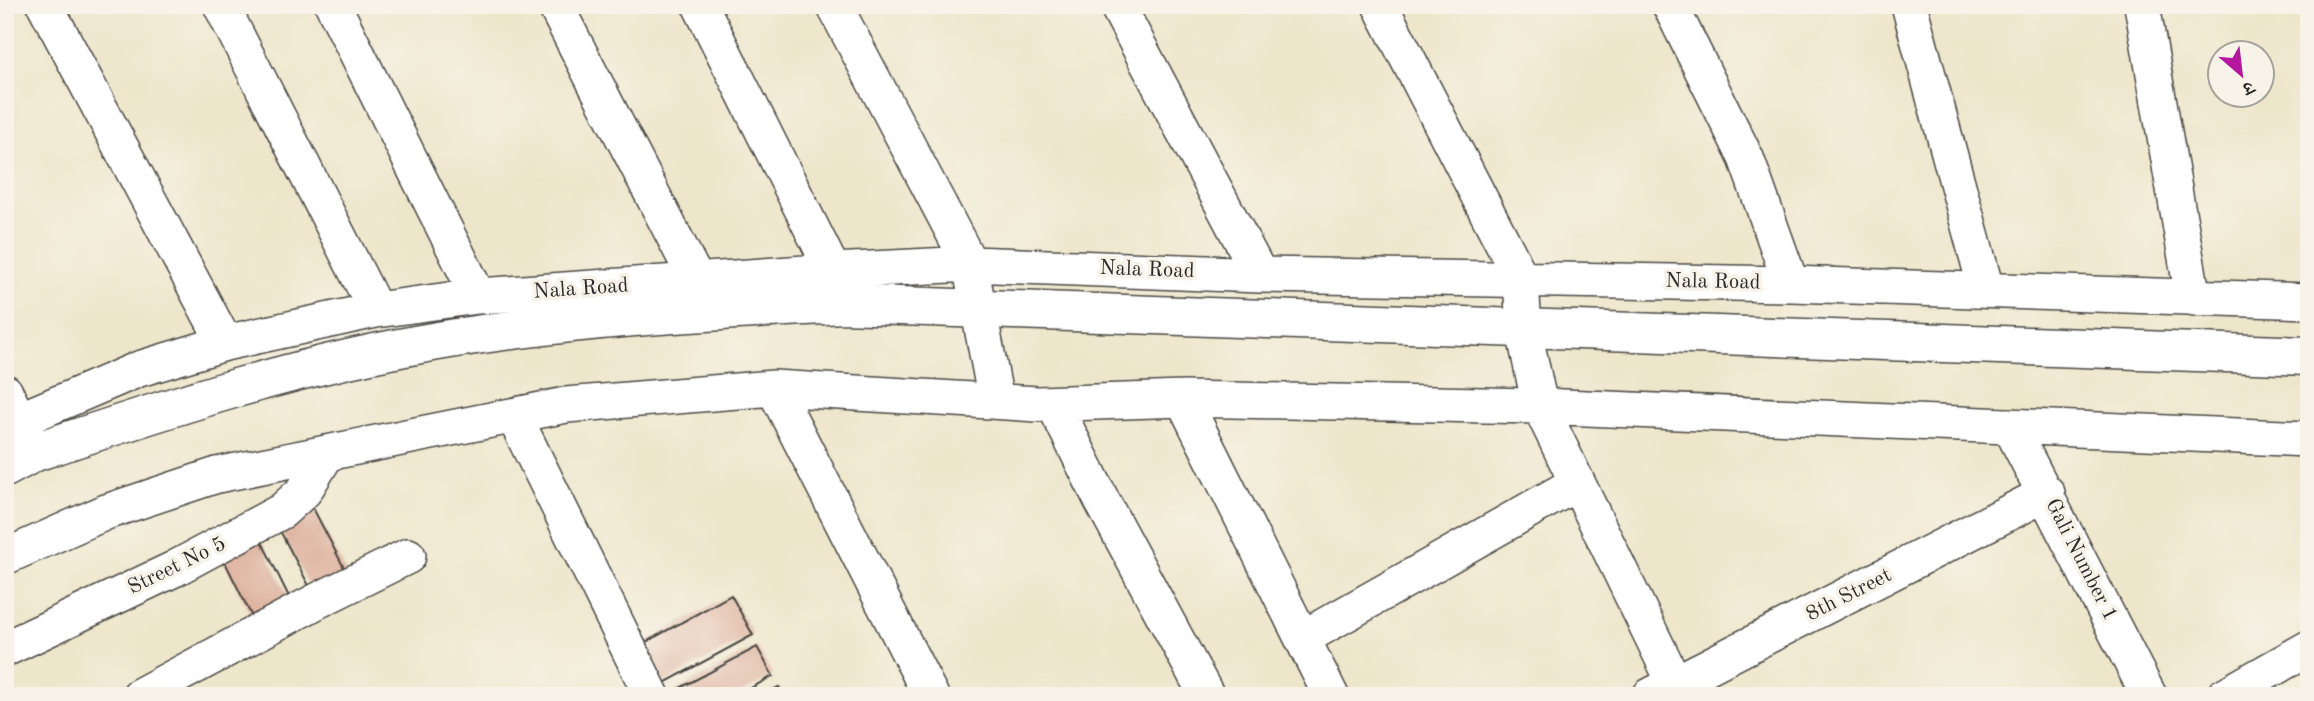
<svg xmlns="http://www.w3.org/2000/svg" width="2314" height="701" font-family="'Old Standard TT','Noto Serif Devanagari',serif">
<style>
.building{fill:#dcab96}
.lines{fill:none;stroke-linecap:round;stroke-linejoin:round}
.street-casing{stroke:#484743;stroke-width:38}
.secondary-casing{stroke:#484743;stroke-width:41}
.street{stroke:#fff;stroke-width:35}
.secondary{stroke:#fff;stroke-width:38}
.labels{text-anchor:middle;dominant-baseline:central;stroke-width:7;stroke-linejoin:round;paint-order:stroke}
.street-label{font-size:21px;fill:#2b2b2b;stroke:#f7f3e8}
</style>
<rect width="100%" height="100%" fill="#f7f3e8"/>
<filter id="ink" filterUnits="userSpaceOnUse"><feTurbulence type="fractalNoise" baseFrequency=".0143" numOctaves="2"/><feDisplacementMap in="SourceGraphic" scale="14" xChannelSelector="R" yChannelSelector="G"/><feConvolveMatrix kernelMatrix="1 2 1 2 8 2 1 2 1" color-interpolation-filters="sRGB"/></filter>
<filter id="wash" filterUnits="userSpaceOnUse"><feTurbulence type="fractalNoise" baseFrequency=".00686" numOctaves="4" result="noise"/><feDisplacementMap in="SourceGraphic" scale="28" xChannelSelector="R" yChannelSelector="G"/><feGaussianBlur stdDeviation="1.57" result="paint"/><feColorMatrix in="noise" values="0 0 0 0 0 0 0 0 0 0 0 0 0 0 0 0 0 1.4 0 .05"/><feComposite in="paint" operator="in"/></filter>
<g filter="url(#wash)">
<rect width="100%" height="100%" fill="#eee6cb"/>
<g id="blocks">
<!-- building -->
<path class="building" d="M313,508L352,583L317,601L278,527Z
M259,536L293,605L255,623L221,554Z
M731,595L753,635L657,687L635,648Z
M757,647L773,676L736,696H665Z
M779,687L783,696H762Z"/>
</g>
</g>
<g filter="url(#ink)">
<use href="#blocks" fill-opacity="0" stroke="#484743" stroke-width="2"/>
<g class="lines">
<defs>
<path id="street" d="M45,5L225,343
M221,5L376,310
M333,5L478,296
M555,5L697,281
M700,5L833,271
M834,5L970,264L996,401
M1117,5L1260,275
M1380,5L1521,278L1524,331L1540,406L1681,696
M1670,5L1746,158L1791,284
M1909,5L1986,289
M2142,5L2193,298
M774,388L931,696
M5,392L30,442
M1183,399L1331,696
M1054,404L1101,499L1207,696
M514,416L652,696
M5,426L139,369L225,343L376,310L478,296L833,271L970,264L1260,275L1791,284L2309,301
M2010,426L2149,696
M5,557L106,512L217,475L566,405L774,388L1038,404L1183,399L1540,406L2309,439
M1303,638L1577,483
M5,649L174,569L282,511L304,491L326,455
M139,696L317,601L408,556
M1650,696L2047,493
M2224,696L2309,648"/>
<path id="secondary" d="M5,468L35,452C167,408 300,364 438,341C572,318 708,311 844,304L2309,356"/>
</defs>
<!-- street casing -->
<use href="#street" class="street-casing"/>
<!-- secondary casing -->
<use href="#secondary" class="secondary-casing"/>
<!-- street -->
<use href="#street" class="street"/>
<!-- secondary -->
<use href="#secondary" class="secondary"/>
</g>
</g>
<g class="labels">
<!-- street labels -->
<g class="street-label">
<text transform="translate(1147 270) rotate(2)">Nala Road</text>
<text transform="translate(1713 282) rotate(1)">Nala Road</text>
<text transform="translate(581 289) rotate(-4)">Nala Road</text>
<text transform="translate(2081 560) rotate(63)">Gali Number 1</text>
<text transform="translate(177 566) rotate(-26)">Street No 5</text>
<text transform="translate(1849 595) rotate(-27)">8th Street</text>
</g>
</g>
<!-- margin -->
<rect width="2314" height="701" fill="none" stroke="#f7f3e8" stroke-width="28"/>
<!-- north arrow -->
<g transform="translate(2241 74) rotate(152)"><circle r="33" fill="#f7f3e8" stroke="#a5a39c" stroke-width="2"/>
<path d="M0-5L12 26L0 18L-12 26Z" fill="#b5179e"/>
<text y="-10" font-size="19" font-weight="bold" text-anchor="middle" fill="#2b2b2b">उ</text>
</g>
</svg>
